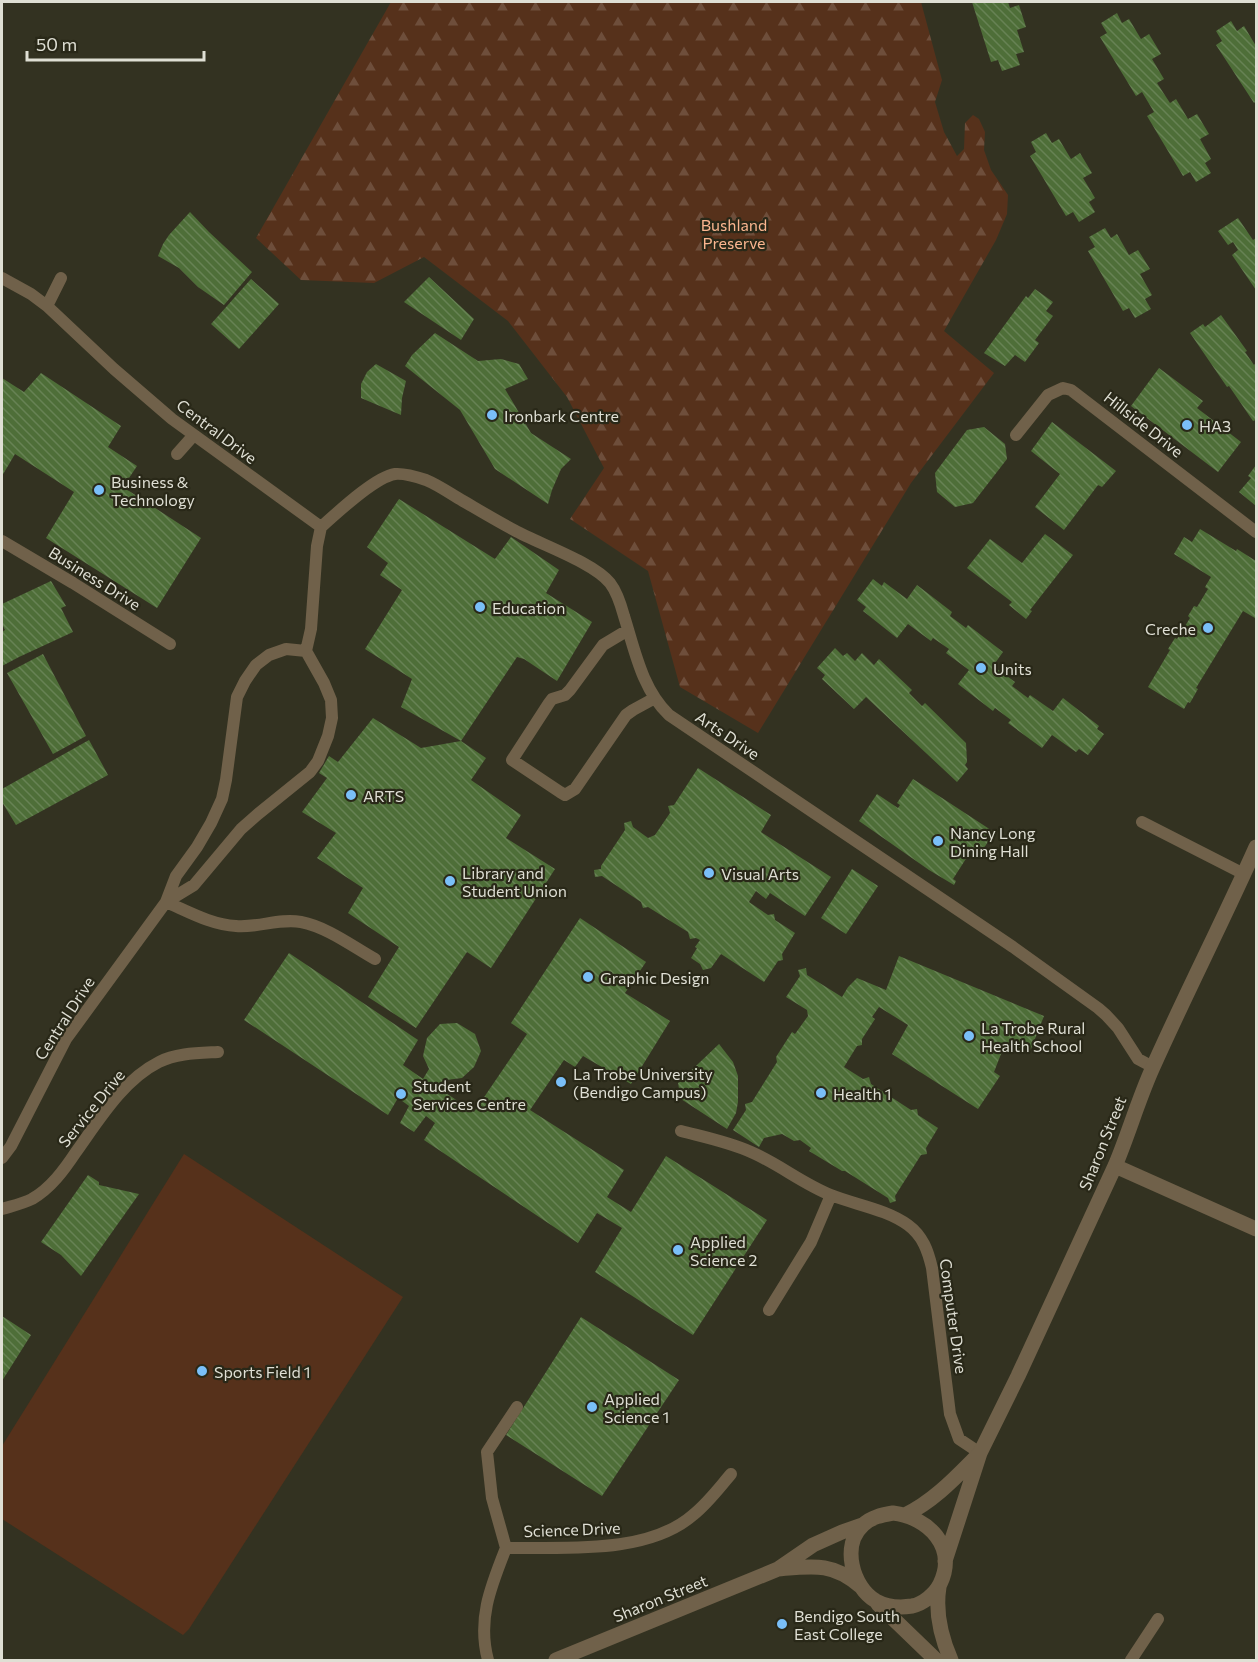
<svg xmlns="http://www.w3.org/2000/svg" width="1258" height="1662" font-family="Commissioner,sans-serif">
<style>
.forest{fill:url(#forest-firs)}
.pitch{fill:#56311b}
.building{fill:url(#building-back-hatch)}
.lines{fill:none;stroke-linecap:round;stroke-linejoin:round}
.service{stroke:#70614a;stroke-width:12}
.minor{stroke:#70614a;stroke-width:15}
.poi-dot{fill:#7abff8;stroke:#292818;stroke-width:2}
.labels{text-anchor:middle;dominant-baseline:central;stroke-width:4.5;stroke-linejoin:round;paint-order:stroke}
.park-label{font-size:16px;fill:#fab58f;stroke:#292818}
.poi-label{font-size:16px;fill:#dfdfd4;stroke:#292818;text-anchor:start}
.street-label{font-size:16px;fill:#dfdfd4;stroke:#292818}
</style>
<defs>
<pattern id="forest-firs" width="22" height="20" patternUnits="userSpaceOnUse" patternTransform="scale(1.5)"><rect width="22" height="20" fill="#56311b"/><path d="M5 1l3.5 6h-7zM16 11l3.5 6h-7z" fill="#6e4e3b"/></pattern>
<pattern id="building-back-hatch" width="6" height="6" patternUnits="userSpaceOnUse" patternTransform="scale(1.5)"><rect width="6" height="6" fill="#4e6e38"/><path d="M-1 5l2 2M0 0l6 6M5-1l2 2" fill="none" stroke="#678254"/></pattern>
</defs>
<rect width="100%" height="100%" fill="#333221"/>
<!-- forest -->
<path class="forest" d="M391,2H921L942,80L935,102L944,132L957,156L964,149L965,123L973,115L979,119L985,132L984,150L991,170L1008,195L1007,214L996,240L944,331L994,373L911,483L758,733L680,687L648,571L570,519L604,468L567,397L508,321L424,257L374,283L301,280L256,238Z"/>
<!-- pitch -->
<path class="pitch" d="M184,1154L403,1297L189,1629L183,1635L2,1519V1446Z"/>
<!-- building -->
<path class="building" d="M972,2H1008L1010,8L1019,5L1026,27L1017,30L1024,52L1016,54L1020,65L1002,71L998,60L991,62Z
M1117,13L1122,23L1129,19L1141,39L1149,34L1161,54L1152,59L1164,79L1157,83L1170,103L1176,99L1188,119L1197,114L1209,134L1200,139L1211,159L1205,163L1211,173L1196,182L1190,172L1183,176L1147,116L1154,112L1142,92L1136,96L1100,37L1107,33L1101,23Z
M1231,21L1237,31L1244,26L1256,46V101L1254,103L1216,45L1222,41L1216,31Z
M1046,133L1052,143L1059,139L1071,159L1080,153L1092,173L1083,178L1095,198L1089,202L1095,212L1079,222L1073,212L1066,216L1030,156L1036,152L1031,142Z
M190,212L209,232L252,272L224,305L198,287L179,268L158,256L163,244L169,235Z
M1238,218L1253,240L1256,238V290L1232,255L1238,250L1233,242L1228,245L1218,231Z
M1105,228L1111,238L1117,234L1129,255L1138,250L1150,269L1140,274L1152,295L1145,299L1151,309L1135,318L1129,308L1123,311L1088,251L1095,247L1089,237Z
M429,277L474,319L461,340L404,302Z
M251,279L279,304L239,349L211,324Z
M1035,289L1053,302L1046,311L1053,316L1035,340L1039,343L1025,362L1015,355L1005,366L984,353L1026,296L1028,298Z
M1221,315L1247,351L1245,352L1254,365L1256,363V420L1253,421L1229,386L1227,387L1190,333L1203,324L1205,327Z
M435,333L478,361L501,359L519,364L528,379L505,389L531,433L571,459L561,469L552,490L548,504L495,469L460,410L405,366L412,355Z
M376,364L406,381L402,398L401,415L361,398V384L367,372Z
M1159,368L1203,401L1197,408L1241,442L1218,472L1131,406Z
M41,373L121,426L108,447L137,466L123,487L201,538L157,608L46,538L74,492L15,454L2,476V378L24,392Z
M1052,422L1116,471L1102,487L1098,485L1064,530L1035,507L1060,474L1031,451Z
M984,427L1005,444L1007,459L973,503L955,507L937,492L935,473L967,430Z
M1256,465V506L1239,492L1251,478L1248,476Z
M399,499L495,559L511,537L559,570L546,593L592,622L557,681L524,659L517,657L461,741L486,758L471,780L521,815L506,838L555,869L491,968L467,952L416,1028L368,997L399,947L348,913L363,888L317,858L336,833L302,812L327,778L319,773L329,756L338,762L373,718L421,748L461,741L401,707L412,679L365,649L402,590L380,575L388,563L367,547Z
M1200,529L1236,551L1237,549L1256,561V615L1255,618L1243,611L1196,688L1198,689L1190,703L1188,702L1184,709L1148,687L1170,650L1168,649L1175,638L1177,639L1190,618L1188,616L1194,606L1197,607L1208,589L1205,587L1211,577L1174,554L1184,537L1192,542Z
M1045,534L1073,555L1030,610L1032,611L1026,619L1009,605L1012,602L967,568L990,539L1022,563Z
M873,579L882,586L884,582L907,599L917,585L952,612L950,616L966,628L968,625L1003,652L993,666L1015,682L1012,686L1028,698L1030,695L1053,711L1063,698L1099,726L1097,729L1104,734L1088,755L1079,749L1076,752L1052,735L1042,748L1008,723L1011,720L995,708L993,711L958,684L969,670L946,653L949,649L933,638L931,641L908,624L897,638L863,611L866,607L857,600Z
M51,581L66,606L61,608L73,632L19,657L2,666V632L5,630L2,624V604Z
M835,648L843,656L847,653L855,661L862,653L874,665L879,659L912,690L909,693L922,706L925,703L966,743L967,762L965,765L968,769L957,782L866,697L854,709L822,679L825,675L817,668Z
M43,654L86,736L53,754L7,673Z
M89,740L108,775L16,825L2,802V789Z
M698,768L771,815L761,832L831,877L805,916L770,893L766,899L756,891L749,902L768,915L774,914L775,920L795,933L782,954L783,960L778,961L764,982L721,954L711,968L703,970L700,964L691,958L697,948L695,947L700,940L696,938L690,939L688,932L648,907L643,908L641,902L602,876L595,877L594,870L601,869V866L625,830L624,823L631,821L633,827L648,838L655,835L670,813L668,806L674,805Z
M913,779L994,832L979,856L968,849L966,852L969,854L953,879L956,881L954,885L929,870L859,821L877,794L898,808L900,805L897,803Z
M852,869L878,886L846,934L821,918Z
M580,918L646,962L625,993L670,1021L631,1084L583,1056L575,1067L564,1060L530,1110L624,1170L607,1197L631,1212L666,1156L767,1220L693,1335L595,1272L622,1228L597,1213L578,1243L424,1140L435,1123L426,1116L414,1132L400,1123L409,1106L398,1098L388,1115L244,1020L289,953L418,1040L403,1065L423,1079L429,1069L423,1056L427,1038L440,1024L457,1023L475,1034L481,1051L474,1067L462,1078L446,1080L440,1089L474,1112L527,1034L511,1023Z
M899,956L1044,1016L1029,1054L1010,1046L1001,1054L994,1072L1000,1076L978,1109L892,1054L908,1025L879,1007L872,1017L875,1019L862,1039V1045L857,1046L844,1067L863,1079L869,1077L871,1084L911,1110L917,1109L918,1115L938,1128L926,1148L927,1154L921,1155L895,1196L896,1201L890,1203L888,1198L845,1171H842L809,1151L811,1148L800,1140L794,1141L782,1134L764,1138L759,1147L733,1130L746,1110L745,1104L752,1102L777,1062L776,1057L792,1032L795,1034L808,1016L807,1010L786,997L800,976L798,970L806,968L807,975L842,997L848,987L857,978L886,990Z
M719,1044L733,1062L738,1076V1102L736,1113L727,1129L681,1099L678,1083Z
M88,1175L99,1182V1185L139,1194L81,1276L61,1255L41,1242Z
M2,1316L31,1335L2,1381Z
M581,1317L679,1380L602,1496L506,1435Z"/>
<g class="lines">
<!-- service -->
<path class="service" d="M2,278L31,294L47,306L114,369L172,419L321,527
M47,306L61,278
M1016,435L1048,395L1063,388L1071,390L1256,532
M177,454L193,436
M321,527C337,513 375,477 395,474C405,473 417,477 426,480C438,485 448,492 458,498C477,509 495,520 514,530C539,544 593,562 610,583C617,592 621,605 624,616C635,651 642,689 669,715L1013,947L1098,1008L1106,1015L1118,1028L1138,1059L1153,1067
M2,541L73,583L170,644
M628,630L603,645L570,690L565,695L552,699L549,703L512,760L560,792L565,795L575,789L626,715L633,710L655,698
M1142,822L1244,874
M166,902L194,885L241,829L258,814L310,772L318,761L328,736L332,718L331,700L324,683L306,651L311,629L317,546L321,527
M166,902C189,912 212,925 236,926C258,928 279,918 301,922C327,927 352,946 375,959
M681,1131C704,1137 729,1142 751,1152C779,1164 803,1184 831,1195C856,1205 886,1209 908,1225C923,1236 928,1251 932,1268L950,1414L959,1439L980,1453
M2,1158L11,1146L66,1039L166,902L176,876L197,847L211,823L222,799L226,780L237,697L245,681L256,665L269,655L286,649L306,651
M2,1209C12,1206 22,1204 32,1199C51,1188 64,1170 76,1152C99,1120 123,1080 159,1062C176,1053 199,1053 218,1052
M769,1310L811,1242L831,1195
M506,1548C564,1547 647,1555 693,1515C708,1503 719,1488 731,1474
M506,1548L492,1498L487,1452L517,1407
M488,1660C477,1619 491,1586 506,1548
M1131,1660L1158,1619"/>
<!-- minor -->
<path class="minor" d="M1115,1166L1256,1229
M893,1513C928,1517 958,1547 940,1584C935,1594 923,1604 912,1606C899,1608 887,1607 876,1601C852,1587 841,1545 863,1525C871,1517 882,1515 893,1513Z
M905,1515C934,1501 956,1477 978,1455
M945,1561L980,1453L1018,1376L1115,1166C1129,1133 1138,1100 1153,1067C1186,993 1223,921 1256,847
M778,1569C812,1566 833,1562 860,1586
M939,1587C935,1612 941,1637 951,1660
M878,1604L936,1660
M556,1660L778,1569L813,1545L842,1532L862,1525"/>
</g>
<!-- markers -->
<g class="poi-dot">
<circle cx="492" cy="415" r="6"/>
<circle cx="1187" cy="425" r="6"/>
<circle cx="99" cy="490" r="6"/>
<circle cx="480" cy="607" r="6"/>
<circle cx="1208" cy="628" r="6"/>
<circle cx="981" cy="668" r="6"/>
<circle cx="351" cy="795" r="6"/>
<circle cx="938" cy="841" r="6"/>
<circle cx="709" cy="873" r="6"/>
<circle cx="450" cy="881" r="6"/>
<circle cx="588" cy="977" r="6"/>
<circle cx="969" cy="1036" r="6"/>
<circle cx="561" cy="1082" r="6"/>
<circle cx="821" cy="1093" r="6"/>
<circle cx="401" cy="1094" r="6"/>
<circle cx="678" cy="1250" r="6"/>
<circle cx="202" cy="1371" r="6"/>
<circle cx="592" cy="1407" r="6"/>
<circle cx="782" cy="1624" r="6"/>
</g>
<g class="labels">
<!-- park labels -->
<g class="park-label">
<text x="734" y="224">Bushland<tspan x="734" dy="18">Preserve</tspan></text>
</g>
<!-- poi labels -->
<g class="poi-label">
<text x="504" y="415">Ironbark Centre</text>
<text x="1199" y="425">HA3</text>
<text x="111" y="481">Business &amp;<tspan x="111" dy="18">Technology</tspan></text>
<text x="492" y="607">Education</text>
<text x="1196" y="628" text-anchor="end">Creche</text>
<text x="993" y="668">Units</text>
<text x="363" y="795">ARTS</text>
<text x="950" y="832">Nancy Long<tspan x="950" dy="18">Dining Hall</tspan></text>
<text x="462" y="872">Library and<tspan x="462" dy="18">Student Union</tspan></text>
<text x="721" y="873">Visual Arts</text>
<text x="600" y="977">Graphic Design</text>
<text x="981" y="1027">La Trobe Rural<tspan x="981" dy="18">Health School</tspan></text>
<text x="573" y="1073">La Trobe University<tspan x="573" dy="18">(Bendigo Campus)</tspan></text>
<text x="413" y="1085">Student<tspan x="413" dy="18">Services Centre</tspan></text>
<text x="833" y="1093">Health 1</text>
<text x="690" y="1241">Applied<tspan x="690" dy="18">Science 2</tspan></text>
<text x="214" y="1371">Sports Field 1</text>
<text x="604" y="1398">Applied<tspan x="604" dy="18">Science 1</tspan></text>
<text x="794" y="1615">Bendigo South<tspan x="794" dy="18">East College</tspan></text>
</g>
<!-- street labels -->
<g class="street-label">
<text transform="translate(1144 424) rotate(38)">Hillside Drive</text>
<text transform="translate(217 431) rotate(37)">Central Drive</text>
<text transform="translate(95 578) rotate(32)">Business Drive</text>
<text transform="translate(728 735) rotate(34)">Arts Drive</text>
<text transform="translate(64 1018) rotate(-57)">Central Drive</text>
<text transform="translate(91 1108) rotate(-51)">Service Drive</text>
<text transform="translate(1102 1143) rotate(-68)">Sharon Street</text>
<text transform="translate(954 1316) rotate(82)">Computer Drive</text>
<text transform="translate(572 1529) rotate(-2)">Science Drive</text>
<text transform="translate(660 1598) rotate(-22)">Sharon Street</text>
</g>
</g>
<!-- border -->
<rect width="1258" height="1662" fill="none" stroke="#dfdfd4" stroke-width="6"/>
<!-- scale -->
<path d="M27 51v9h177v-9" fill="none" stroke="#dfdfd4" stroke-width="3"/>
<text x="36" y="51" font-size="18" fill="#dfdfd4" stroke="#292818" stroke-width="4.5" paint-order="stroke">50 m</text>
</svg>
